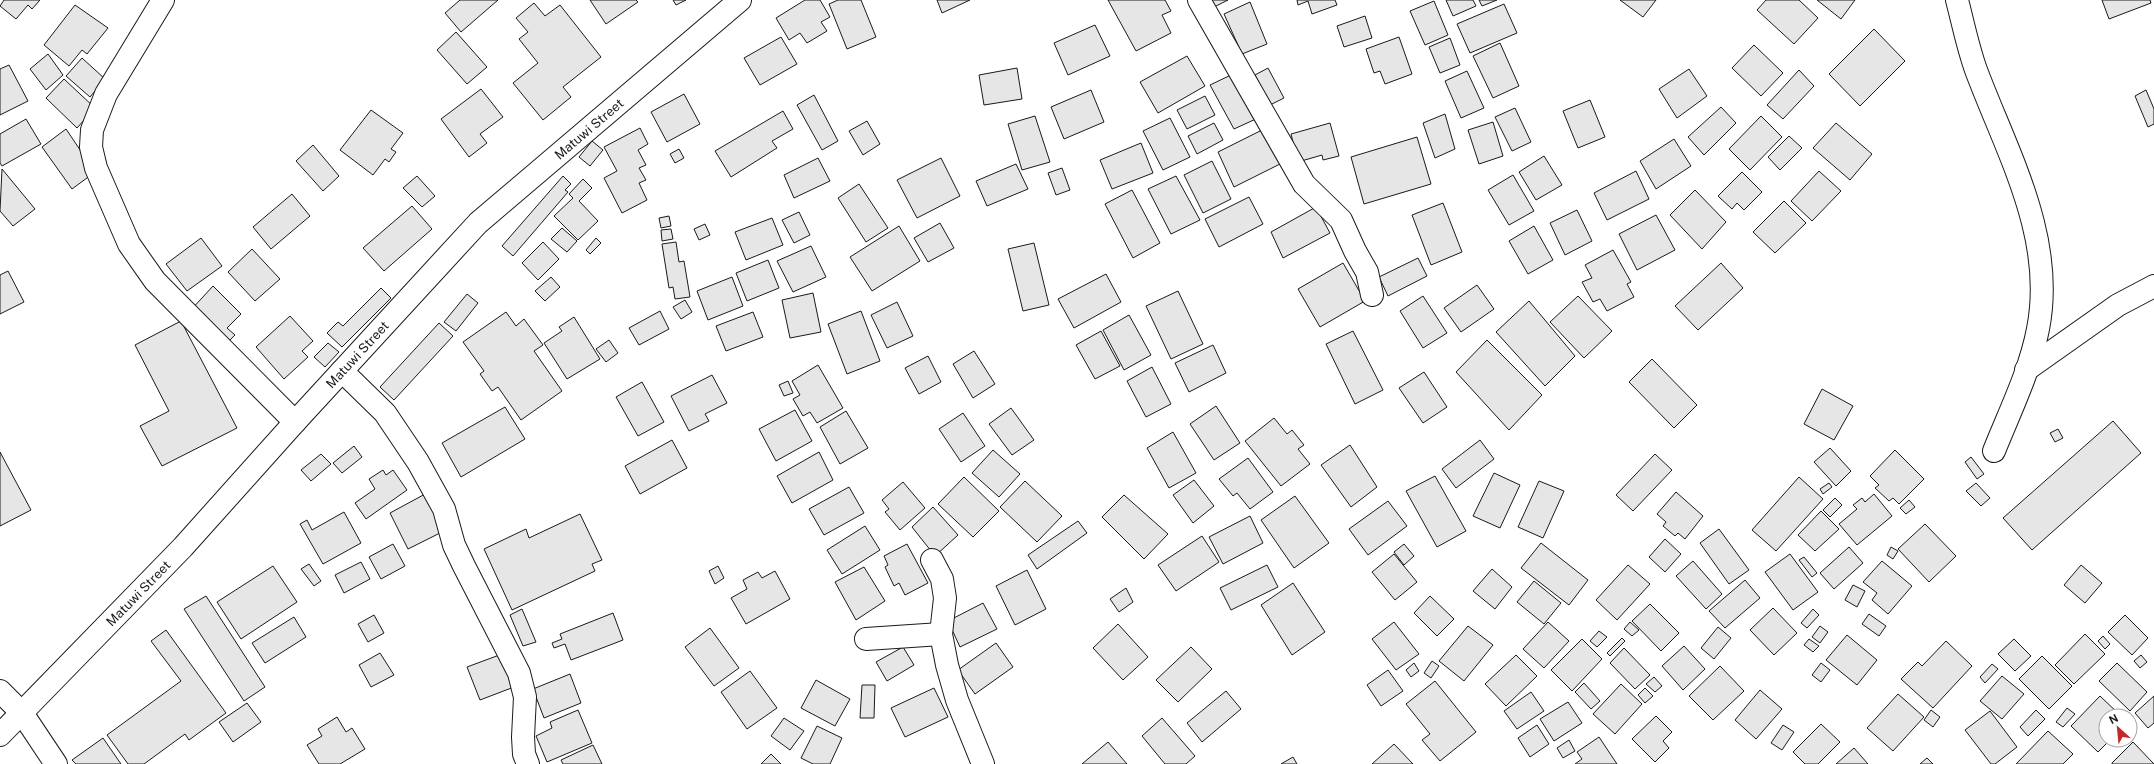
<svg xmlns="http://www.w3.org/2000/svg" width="2154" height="764" font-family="'Public Sans',sans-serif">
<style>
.building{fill:#e6e6e6;stroke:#1a1a1a}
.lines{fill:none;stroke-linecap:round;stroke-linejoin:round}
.street-casing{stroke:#1a1a1a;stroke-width:24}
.street{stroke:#fff;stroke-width:22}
.labels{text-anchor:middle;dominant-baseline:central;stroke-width:3;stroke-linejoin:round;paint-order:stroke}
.street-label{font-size:13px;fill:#1a1a1a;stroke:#fff}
</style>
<rect width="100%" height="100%" fill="#fff"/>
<!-- building -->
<path class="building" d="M4,0H40L32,9L28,5L16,19L0,6Z
M460,0H498L461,32L445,13Z
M590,0H636L638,2L606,24Z
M673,0H686L676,5Z
M805,0H820L830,17L821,22L827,31L807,43L800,33L789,40L776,18Z
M838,0H861L876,37L847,49L829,4Z
M937,0H970L942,13Z
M1108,0H1165L1171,11L1162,15L1171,33L1136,51Z
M1208,0H1228L1212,8Z
M1297,0H1335L1337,5L1312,14L1308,1L1298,5Z
M1446,0H1473L1476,6L1453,16Z
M1479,0H1497L1482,6Z
M1620,0H1656L1643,17Z
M1766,0H1799L1818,18L1794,44L1757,10Z
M1817,0H1855L1841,19Z
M2102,0H2150L2151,3L2109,19Z
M1434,1L1448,35L1425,45L1410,11Z
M1250,2L1267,44L1242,54L1224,14Z
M534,3L545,16L560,5L601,57L563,87L571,97L543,120L513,83L538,63L519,39L528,32L516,18Z
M1504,4L1517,33L1470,53L1457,24Z
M75,5L108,28L87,54L82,50L69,66L44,45Z
M1365,16L1372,38L1344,47L1337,26Z
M1095,25L1110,56L1068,75L1054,43Z
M1874,29L1905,61L1860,106L1829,74Z
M456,32L487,67L467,84L437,50Z
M781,37L797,64L760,85L744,58Z
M1399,37L1412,74L1385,84L1380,71L1374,73L1366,49Z
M1450,38L1460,65L1440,73L1429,47Z
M1500,43L1519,86L1493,98L1473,56Z
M1754,45L1783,73L1761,96L1732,68Z
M48,54L63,75L46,90L30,69Z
M1187,56L1205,86L1158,113L1140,82Z
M82,58L105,79L90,97L66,76Z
M9,65L28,101L0,115V69Z
M1017,68L1022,99L984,105L979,75Z
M1268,68L1284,98L1270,105L1255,75Z
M1689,69L1707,96L1677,118L1659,89Z
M1799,70L1814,86L1783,119L1767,105Z
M1467,71L1484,108L1461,118L1445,81Z
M1233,74L1258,118L1234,129L1210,85Z
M64,79L95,108L77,128L46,98Z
M481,89L503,117L480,134L487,143L469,157L441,119Z
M1091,90L1104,122L1064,139L1051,107Z
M2146,90L2154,109V124L2148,127L2135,96Z
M684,94L700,124L667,142L651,112Z
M814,95L838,141L822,150L797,105Z
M1205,96L1215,115L1187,129L1177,110Z
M1590,100L1605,137L1578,148L1563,111Z
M1721,107L1736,123L1704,155L1688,137Z
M1515,108L1531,142L1512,151L1495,117Z
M371,110L403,133L391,149L396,152L389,162L385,159L373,175L340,150Z
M783,111L793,129L772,141L777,148L731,177L715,151Z
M1445,114L1455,149L1435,158L1423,123Z
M1035,116L1050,162L1022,170L1008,124Z
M1761,116L1782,137L1750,170L1729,149Z
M1170,118L1190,157L1163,170L1143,131Z
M26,119L41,144L2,166L0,163V134Z
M867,121L880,144L863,155L849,131Z
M1493,122L1503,156L1479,164L1468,130Z
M1214,123L1223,140L1197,154L1188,136Z
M1330,123L1339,156L1323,160L1322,155L1298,162L1291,134Z
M1836,123L1872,154L1850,180L1813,148Z
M640,128L648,144L638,150L646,165L639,168L646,180L639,183L647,200L622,213L604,178L617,171L604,147Z
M66,129L95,172L72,189L42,147Z
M1262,130L1280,164L1234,187L1218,152Z
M1789,136L1802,148L1780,170L1768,157Z
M1417,137L1431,184L1364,204L1351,157Z
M1674,139L1691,166L1656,189L1640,161Z
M592,141L603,150L590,166L579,157Z
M1141,143L1153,173L1112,189L1100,160Z
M313,145L339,176L323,191L296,161Z
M679,149L684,158L675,163L670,154Z
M1544,156L1562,185L1536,200L1519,172Z
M818,158L830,181L794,198L784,175Z
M941,158L960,196L917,218L897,180Z
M1212,161L1231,199L1203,213L1184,175Z
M1016,164L1028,189L987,206L976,181Z
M1062,168L1070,190L1056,195L1048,173Z
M2,169L35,209L13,226L0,211Z
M1636,171L1649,199L1607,220L1594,193Z
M1819,171L1841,191L1812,221L1791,201Z
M1742,172L1762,192L1744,210L1737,203L1732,209L1718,196Z
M1513,175L1534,211L1509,225L1488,190Z
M417,176L435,196L422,207L403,188Z
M563,176L571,184L565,190L568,192L513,256L502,246Z
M1176,176L1200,220L1171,234L1148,189Z
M583,179L592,188L579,201L598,221L578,240L554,216L573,198L569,194Z
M859,184L888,228L866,242L838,198Z
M1132,190L1160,243L1133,258L1105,204Z
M1695,190L1726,222L1702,249L1670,215Z
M292,194L310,216L271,249L253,227Z
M1249,197L1263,224L1219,247L1205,219Z
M1784,201L1806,223L1775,253L1753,232Z
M1443,203L1462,252L1431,265L1412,215Z
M412,206L432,229L384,271L363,248Z
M1316,207L1330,233L1283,258L1271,232Z
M1577,210L1592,241L1565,255L1550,223Z
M799,212L810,235L794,243L782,220Z
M1656,215L1675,250L1637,270L1619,234Z
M669,216L671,226L661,228L659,218Z
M772,218L783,245L746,260L735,232Z
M940,223L954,248L928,262L914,238Z
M705,224L710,235L699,240L694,229Z
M899,226L920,261L872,291L850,257Z
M1534,226L1553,260L1528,274L1509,241Z
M562,228L577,241L567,252L551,239Z
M671,229L673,239L662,241L661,230Z
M201,238L222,266L187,291L166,264Z
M596,238L601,243L590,254L586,250Z
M543,242L559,259L538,280L522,263Z
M676,242L679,262L684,261L690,297L675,299L673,287L669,288L662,244Z
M1034,243L1049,305L1023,311L1008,249Z
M811,246L826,277L793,292L777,261Z
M252,249L280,279L255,301L228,272Z
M1613,250L1631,282L1627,284L1634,297L1607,311L1600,299L1593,302L1582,282L1592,278L1585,265Z
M1418,258L1427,276L1388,296L1379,277Z
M768,260L779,288L747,301L736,273Z
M1343,263L1365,301L1320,327L1298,289Z
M1721,263L1743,288L1698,330L1675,306Z
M8,271L24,302L0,314V275Z
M1106,274L1121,302L1074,328L1058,299Z
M551,277L560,287L545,301L535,291Z
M732,277L743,306L708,320L697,291Z
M1477,285L1494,309L1461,332L1444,308Z
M213,286L241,314L227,328L235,335L225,345L190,311Z
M381,288L391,298L342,347L327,333L338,322L343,326Z
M1178,291L1203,344L1171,359L1146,306Z
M813,293L821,332L790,338L782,300Z
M467,294L478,303L456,331L444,322Z
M1423,296L1447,333L1423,348L1400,311Z
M1578,296L1612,331L1584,358L1550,322Z
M685,300L692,312L681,319L673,307Z
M1529,301L1575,356L1545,386L1496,332Z
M897,302L913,336L887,348L871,315Z
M660,311L669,329L639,345L629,328Z
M861,311L880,361L847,374L828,324Z
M506,312L516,326L524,319L543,345L534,351L562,391L521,420L498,387L492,391L480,374L484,371L463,342Z
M753,312L763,337L726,351L716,326Z
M1129,315L1151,355L1124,370L1103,330Z
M290,316L313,341L302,351L308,357L284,379L256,347Z
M574,317L600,359L567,379L544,343L562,331L559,327Z
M181,321L237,428L162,466L140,426L169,411L135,345Z
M439,323L453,336L394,400L380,387Z
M1101,331L1120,366L1095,379L1076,345Z
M1353,331L1383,390L1355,404L1326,344Z
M609,340L618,353L606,362L596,349Z
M1487,340L1542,395L1509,430L1456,372Z
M328,343L339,352L325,367L314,357Z
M1213,345L1226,373L1189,392L1175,363Z
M974,351L995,384L973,398L953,364Z
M928,356L941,382L919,394L905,368Z
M1652,359L1697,405L1674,428L1629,382Z
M818,365L843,408L817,423L810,412L803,416L793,399L800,395L792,381Z
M1152,367L1171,404L1146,417L1127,381Z
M1424,372L1447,407L1423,423L1399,388Z
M712,375L727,403L705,414L709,421L689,431L671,396Z
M788,381L793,393L784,396L779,385Z
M642,382L664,422L638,436L616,397Z
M1822,389L1853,406L1834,440L1804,424Z
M1216,406L1240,443L1214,460L1190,424Z
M505,407L525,439L461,477L442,443Z
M1011,408L1034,440L1012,455L989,424Z
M795,410L812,441L776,461L759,429Z
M846,411L868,448L840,464L820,427Z
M963,413L985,446L961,462L939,429Z
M1274,418L1287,434L1292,430L1304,445L1298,449L1310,464L1281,486L1245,441Z
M2113,421L2141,453L2032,550L2003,518Z
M2058,429L2063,438L2055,442L2050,433Z
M1173,432L1196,473L1169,488L1147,448Z
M672,440L687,468L640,494L625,466Z
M1480,440L1494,459L1456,488L1442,469Z
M1350,445L1377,487L1351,507L1321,465Z
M354,446L362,457L342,473L333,463Z
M1830,448L1851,471L1836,486L1814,462Z
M993,450L1020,474L999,497L972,473Z
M1895,450L1924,479L1899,504L1893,498L1889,501L1875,488L1879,485L1870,476Z
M0,452L31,510L0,526Z
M819,452L833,480L792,503L777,476Z
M321,454L331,464L311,481L301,470Z
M1655,454L1672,470L1633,511L1616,495Z
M1971,457L1984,474L1977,479L1965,462Z
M1248,458L1273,492L1250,509L1237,493L1233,496L1219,479Z
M383,470L386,475L393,470L407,490L366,519L355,503L375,489L369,479Z
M1494,473L1520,485L1500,528L1473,516Z
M1435,476L1466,531L1437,547L1406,491Z
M964,477L999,511L973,537L938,504Z
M1799,477L1823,499L1776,551L1752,530Z
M1194,480L1214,506L1193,523L1173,495Z
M1025,481L1062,516L1037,542L1000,507Z
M1539,481L1564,491L1543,538L1518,527Z
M903,482L925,508L900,530L885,512L889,509L882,500Z
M1829,483L1832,487L1823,494L1820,489Z
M1976,483L1990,498L1981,506L1966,491Z
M849,487L864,513L824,535L809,509Z
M1676,492L1703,516L1685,539L1678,533L1675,536L1663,526L1666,522L1657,514Z
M427,493L446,530L408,549L390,513Z
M1874,494L1892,516L1857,545L1839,524L1857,509L1853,505L1862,498L1865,502Z
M1124,495L1168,534L1144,559L1102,517Z
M1295,496L1329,543L1294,568L1261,520Z
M1835,498L1842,505L1830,517L1823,510Z
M1909,500L1915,507L1906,514L1900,508Z
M1388,501L1407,526L1368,555L1349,529Z
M933,507L958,535L935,556L912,527Z
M1821,511L1839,529L1815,551L1798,535Z
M344,512L361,543L323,564L300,524L307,520L312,530Z
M580,514L602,560L592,564L595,571L512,610L484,549L526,529L529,538Z
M1250,516L1263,543L1223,564L1209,537Z
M1078,521L1087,533L1037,569L1028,555Z
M1925,524L1956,556L1929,582L1898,549Z
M865,526L880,550L842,574L827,550Z
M1719,529L1749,570L1729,584L1700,543Z
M1202,536L1219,562L1176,591L1158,565Z
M1665,539L1681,554L1665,572L1649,557Z
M1541,543L1588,580L1569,605L1521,568Z
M393,544L405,566L381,579L369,557Z
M907,544L928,583L905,595L899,583L894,586L885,567L888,565L884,556Z
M1404,544L1414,556L1404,565L1394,552Z
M1849,547L1863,563L1834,589L1820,573Z
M1891,547L1898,551L1893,559L1887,555Z
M1394,554L1417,582L1395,600L1372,572Z
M1790,554L1818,592L1793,610L1765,572Z
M1804,557L1817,573L1812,577L1799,560Z
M1693,561L1722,594L1706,609L1676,576Z
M1882,561L1912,586L1888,614L1872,600L1877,593L1863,582Z
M361,562L370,579L344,593L335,575Z
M309,564L321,581L314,586L301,569Z
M1267,565L1278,587L1231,610L1220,588Z
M1628,565L1650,584L1617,620L1596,600Z
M2081,565L2102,583L2085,603L2064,585Z
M273,566L297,602L241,639L217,602Z
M718,566L724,578L715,584L709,571Z
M864,567L885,601L856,620L835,582Z
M1492,569L1512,587L1495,609L1473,591Z
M1027,570L1046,609L1015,625L996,586Z
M775,571L790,599L746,624L731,598L747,589L743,580L758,572L762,578Z
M1745,580L1760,598L1725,628L1709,611Z
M1534,581L1561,603L1544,624L1517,602Z
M1293,583L1325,632L1292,655L1261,605Z
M1853,585L1865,591L1857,607L1845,600Z
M1126,588L1133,602L1119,612L1110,599Z
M206,596L265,687L244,701L184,609Z
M1430,596L1454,619L1437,636L1414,613Z
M983,603L997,629L960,647L948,621Z
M1650,604L1679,633L1661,651L1632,621Z
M1773,608L1797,633L1774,655L1750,630Z
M522,609L536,642L523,646L510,615Z
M1813,609L1819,615L1807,628L1801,623Z
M613,613L623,640L571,660L565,644L554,648L552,643L562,639L560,634Z
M1869,614L1886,626L1879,636L1862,624Z
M374,615L384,633L368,642L358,624Z
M2125,615L2148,638L2132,655L2108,632Z
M294,617L306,637L265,663L252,643Z
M1394,622L1419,654L1396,670L1372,639Z
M1548,622L1569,641L1544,668L1523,649Z
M1630,622L1639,630L1632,636L1624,629Z
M1118,624L1148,657L1123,680L1093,648Z
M1468,626L1493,645L1464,681L1439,661Z
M1820,626L1828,632L1820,643L1812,637Z
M1718,627L1731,638L1714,659L1701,648Z
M710,628L739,668L714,686L685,647Z
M166,630L226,713L189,740L185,734L144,764H128L107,735L181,681L151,641Z
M1599,631L1607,637L1597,647L1590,641Z
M2085,634L2105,654L2074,684L2055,665Z
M1847,635L1877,660L1857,685L1826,660Z
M2103,636L2110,644L2105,649L2098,641Z
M1622,638L1625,641L1610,656L1607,653Z
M1582,639L1602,659L1572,691L1551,670Z
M1809,639L1819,646L1813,652L1804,645Z
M2014,639L2031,656L2015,671L1998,654Z
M1946,641L1972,666L1933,708L1901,679L1918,662L1922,666Z
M996,643L1013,667L975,694L958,670Z
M1684,646L1705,669L1683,690L1662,666Z
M903,647L914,665L887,681L876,662Z
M1191,647L1212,669L1178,702L1156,680Z
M1624,648L1650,675L1635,689L1610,663Z
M380,653L394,675L371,687L359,665Z
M502,654L514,687L480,700L467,667Z
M1516,655L1537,676L1506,706L1485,684Z
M2141,655L2147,662L2140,668L2134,661Z
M2042,656L2072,686L2049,709L2019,679Z
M1432,661L1439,666L1431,678L1424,673Z
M1414,663L1419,671L1411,677L1406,670Z
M1821,663L1830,670L1821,682L1812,675Z
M2117,663L2147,692L2130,711L2099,681Z
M1992,664L1998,669L1985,683L1980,677Z
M1720,666L1744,691L1713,720L1689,696Z
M1388,670L1403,691L1381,706L1367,685Z
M750,671L777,708L747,729L721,692Z
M570,674L581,703L544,718L533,689Z
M2002,676L2024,694L2002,719L1980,701Z
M1654,677L1662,686L1655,692L1646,684Z
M816,680L850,699L835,726L801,708Z
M1435,681L1476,732L1440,761L1422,740L1430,734L1406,704Z
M1584,683L1600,701L1591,709L1575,692Z
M1621,684L1642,704L1615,734L1593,714Z
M862,685H875L874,718H860Z
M934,688L948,717L905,737L891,708Z
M1645,688L1653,696L1645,703L1638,695Z
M1760,690L1782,709L1756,739L1735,720Z
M1226,691L1241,709L1202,742L1187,723Z
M1531,692L1544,711L1517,729L1504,711Z
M1898,694L1924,717L1893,751L1867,728Z
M2100,696L2121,716H2106V740H2110L2098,752L2071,726Z
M2154,696V723L2148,728L2135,713Z
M1568,702L1582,723L1554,741L1540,719Z
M247,703L261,722L233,742L219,722Z
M2067,708L2075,714L2063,727L2056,722Z
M578,710L592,743L547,762L536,736L552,728L550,722Z
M1931,710L1940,717L1933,727L1924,720Z
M2036,710L2045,719L2028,736L2020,727Z
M1990,711L2017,747L1995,764H1991L1965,730Z
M1656,716L1672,732L1663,741L1669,748L1655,762L1632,739Z
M337,717L346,732L352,728L365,749L340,764H319L307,745L322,736L318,729Z
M784,718L804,731L790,750L771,736Z
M1162,718L1195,756L1186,764H1165L1142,736Z
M1821,724L1840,742L1818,764H1805L1793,752Z
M1537,725L1549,744L1530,757L1518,738Z
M1783,725L1794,732L1782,750L1771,743Z
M817,726L842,738L830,764H813L801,758Z
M2048,731L2073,754L2063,764H2016Z
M1599,737L1617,764H1575L1582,759L1577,752Z
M103,738L121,764H76L72,760Z
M1569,740L1575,751L1563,758L1557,748Z
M1108,742L1127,764H1082Z
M2133,742L2154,764H2112V763Z
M1394,744L1413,764H1372Z
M593,745L602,764H563L561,760Z
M1854,748L1868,764H1836Z
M771,754L781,764H761Z
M1293,757L1297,764H1281Z
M1927,758L1933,764H1920Z"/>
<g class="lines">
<defs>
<g id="street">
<path d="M163,0L106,94L92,130L91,147L96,168L129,244L155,281L295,422"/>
<path d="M1199,0L1304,184L1341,220L1355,251L1367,272L1372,295"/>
<path d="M1957,0C1963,23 1968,48 1976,70C2007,153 2056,237 2038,329C2030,371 2010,411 1994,451"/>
<path d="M2026,370L2118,305L2154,286"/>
<path d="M342,371L385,413L418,462L444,509L454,545L464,566L519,673L525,697L523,737L524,754L528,764"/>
<path d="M932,560L942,579L945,598L941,634L947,665L957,700L983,764"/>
<path d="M866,639L941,634"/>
<path d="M0,691L22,713L56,764"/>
<path id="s1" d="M0,735L183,547L295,422L478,223L740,0"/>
</g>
</defs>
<!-- street casing -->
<use href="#street" class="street-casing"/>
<!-- street -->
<use href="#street" class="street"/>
</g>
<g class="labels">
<!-- street labels -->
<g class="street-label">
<text stroke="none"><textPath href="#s1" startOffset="846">Matuwi Street</textPath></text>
<text stroke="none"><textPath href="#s1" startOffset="522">Matuwi Street</textPath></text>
<text stroke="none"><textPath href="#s1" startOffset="198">Matuwi Street</textPath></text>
</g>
</g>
<!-- north arrow -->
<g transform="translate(2118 728) rotate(333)"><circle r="19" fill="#ffffff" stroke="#a3a3a3"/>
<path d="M0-3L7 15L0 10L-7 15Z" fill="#c62828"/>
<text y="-6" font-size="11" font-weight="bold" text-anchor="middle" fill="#1a1a1a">N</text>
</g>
</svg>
